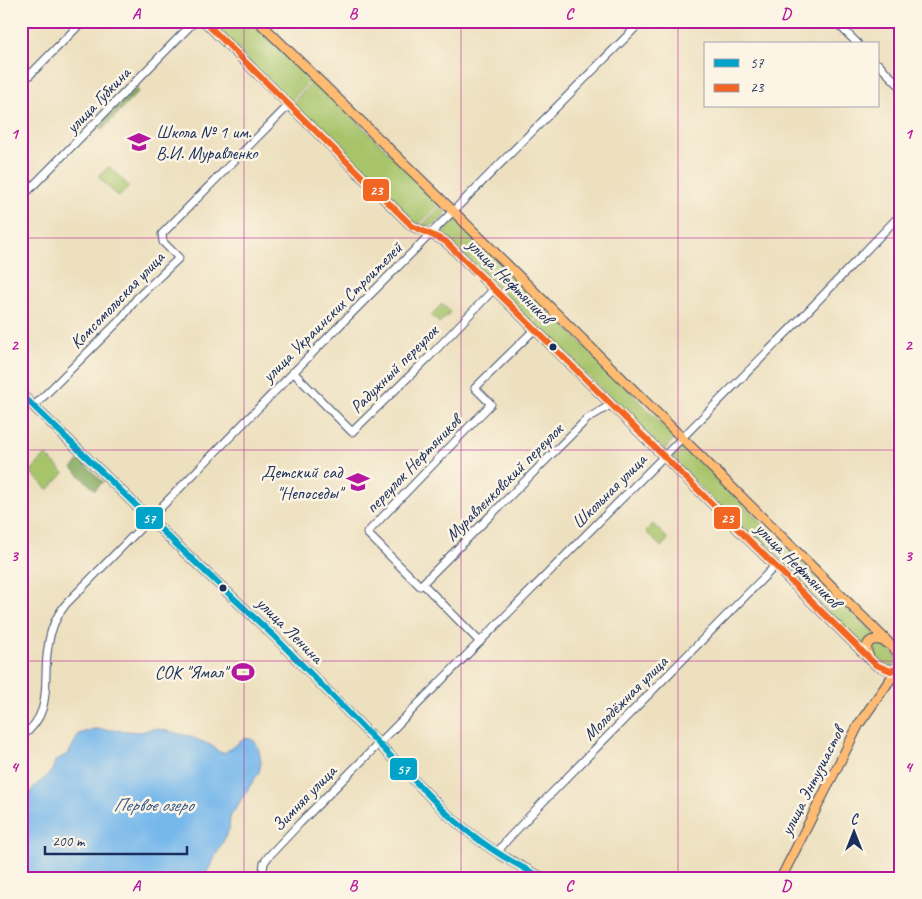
<svg xmlns="http://www.w3.org/2000/svg" width="922" height="899" font-family="Caveat,sans-serif">
<style>
.green{fill:#a7c46b;stroke:#617a64}
.forest{fill:#85aa5f;stroke:#506c5e}
.water{fill:#77b8eb;stroke:#4974a4}
.lines{fill:none;stroke-linecap:round;stroke-linejoin:round}
.minor-casing{stroke:#3a4a6d;stroke-width:9}
.major-casing{stroke:#3a4a6d;stroke-width:11}
.minor{stroke:#fff;stroke-width:7}
.major{stroke:#febb71;stroke-width:9}
.bus-1-casing{stroke:#fcf5e5;stroke-width:10}
.bus-2-casing{stroke:#fcf5e5;stroke-width:10}
.bus-1{stroke:#01a3c8;stroke-width:6}
.bus-2{stroke:#f26522;stroke-width:6}
.grid{fill:none;stroke:#b5179e;stroke-width:1;stroke-opacity:0.55}
.bus-dot{fill:#1b2f5e;stroke:#fcf5e5;stroke-width:2}
.labels{text-anchor:middle;dominant-baseline:central;stroke-width:5;stroke-linejoin:round;paint-order:stroke}
.street-label{font-size:18px;fill:#1b2f5e;stroke:#fcf5e5}
.poi-label{font-size:18px;fill:#1b2f5e;stroke:#fcf5e5;text-anchor:end}
.water-label{font-size:19px;font-style:italic;fill:#375888;stroke:#fcf5e5}
.line-badge{stroke:#fcf5e5;stroke-width:2}
.badge-label{font-size:14px;text-anchor:middle;font-weight:bold;fill:#fff}
.neatline{fill:none;stroke:#b5179e;stroke-width:2}
.grid-label{font-size:16px;text-anchor:middle;font-weight:bold;fill:#b5179e}
</style>
<rect width="100%" height="100%" fill="#fcf5e5"/>
<filter id="ink" filterUnits="userSpaceOnUse"><feTurbulence type="fractalNoise" baseFrequency=".02" numOctaves="2"/><feDisplacementMap in="SourceGraphic" scale="10" xChannelSelector="R" yChannelSelector="G"/><feConvolveMatrix kernelMatrix="1 2 1 2 8 2 1 2 1" color-interpolation-filters="sRGB"/></filter>
<filter id="wash" filterUnits="userSpaceOnUse"><feTurbulence type="fractalNoise" baseFrequency=".0096" numOctaves="4" result="noise"/><feDisplacementMap in="SourceGraphic" scale="20" xChannelSelector="R" yChannelSelector="G"/><feGaussianBlur stdDeviation="1.12" result="paint"/><feColorMatrix in="noise" values="0 0 0 0 0 0 0 0 0 0 0 0 0 0 0 0 0 1.4 0 .05"/><feComposite in="paint" operator="in"/></filter>
<g filter="url(#wash)">
<rect width="100%" height="100%" fill="#ede0bf"/>
<!-- green -->
<path class="green" d="M211,21H253L312,79L290,101L209,23Z
M314,80L441,203L417,226L292,103Z
M109,166L129,186L119,197L98,177Z
M442,205C452,218 431,228 420,227Z
M456,221H458L546,307L531,321L445,236L444,229Z
M442,304L451,312L439,323L431,315Z
M548,309L675,437L666,448H662L534,323Z
M679,449L689,451L796,557L784,569L673,460V455Z
M46,455L64,473L48,490L30,472Z
M653,524L668,539L661,547L646,532Z
M799,559L877,636L864,648L787,571Z
M884,642L898,660L893,667C880,663 873,662 871,647L874,643Z"/>
<!-- forest -->
<path class="forest" d="M136,88L139,91L102,130L98,126Z
M80,460L103,482L95,490L72,468Z"/>
<!-- water -->
<path class="water" d="M94,729L141,732L151,729H158L189,736L212,746L219,752L224,753L246,738L253,740L258,746L261,762L259,772L230,817L229,830L204,878H21C21,849 16,816 32,790C39,779 53,777 55,761L69,753L79,734Z"/>
</g>
<g filter="url(#ink)">
<g class="lines">
<defs>
<path id="minor" d="M835,21L858,44
M878,64L901,87
M21,84L83,21
M21,198L195,21
M535,329L475,388L491,404L367,533L420,586L587,419L612,404
M293,372L352,432L428,358L494,289
M34,406L121,319L137,298L179,258L163,242L162,234L289,105
M423,584L480,642
M21,737C55,713 42,681 48,647C50,631 56,616 66,604L339,326L642,21
M497,853L507,840L542,803L775,566
M262,878L264,863L268,857L300,823L807,312L901,214"/>
<path id="major" d="M204,21L412,226L445,241L876,665L891,671L899,667L901,660
M258,21L454,212L888,642
M21,394L176,544L276,638L445,812C477,841 504,859 543,878
M869,657C858,633 892,634 901,660
M781,878L859,724L899,667"/>
</defs>
<!-- minor casing -->
<use href="#minor" class="minor-casing"/>
<!-- major casing -->
<use href="#major" class="major-casing"/>
<!-- minor -->
<use href="#minor" class="minor"/>
<!-- major -->
<use href="#major" class="major"/>
<defs>
<path id="bus-1" d="M21,394L176,544L276,638L445,812C477,841 504,859 543,878"/>
<path id="bus-2" d="M204,21L412,226L445,241L876,665L891,671L899,667L901,660"/>
</defs>
<!-- bus-1 casing -->
<use href="#bus-1" class="bus-1-casing"/>
<!-- bus-2 casing -->
<use href="#bus-2" class="bus-2-casing"/>
<!-- bus-1 -->
<use href="#bus-1" class="bus-1"/>
<!-- bus-2 -->
<use href="#bus-2" class="bus-2"/>
</g>
</g>
<!-- grid -->
<path class="grid" d="M244,21V878M461,21V878M678,21V878M21,238H901M21,450H901M21,661H901"/>
<!-- icons -->
<defs>
<symbol id="school-bare" viewBox="-9 -9 18 18"><path d="M0-5L7-2L0 1L-7-2ZM-4 1L0 2.5L4 1V4Q0 6-4 4Z" fill="#b5179e" stroke="#fcf5e5" stroke-width="2.5" paint-order="stroke"/></symbol>
<symbol id="stadium-bare" viewBox="-9 -9 18 18"><path d="M0-5a6.5 5 0 1 0 0 10a6.5 5 0 1 0 0-10ZM-3.5-1.8h7v3.6h-7Z" fill="#b5179e" stroke="#fcf5e5" stroke-width="2.5" paint-order="stroke"/></symbol>
</defs>
<g fill-rule="evenodd">
<use href="#school-bare" x="123" y="126" width="32" height="32"/>
<use href="#school-bare" x="342" y="466" width="32" height="32"/>
<use href="#stadium-bare" x="227" y="656" width="32" height="32"/>
</g>
<!-- markers -->
<g class="bus-dot">
<circle cx="553" cy="347" r="4.5"/>
<circle cx="223" cy="588" r="4.5"/>
</g>
<g class="labels">
<!-- street labels -->
<g class="street-label">
<text transform="translate(98 100) rotate(-46)">улица Губкина</text>
<text transform="translate(510 281) rotate(45)">улица Нефтяников</text>
<text transform="translate(117 300) rotate(-46)">Комсомольская улица</text>
<text transform="translate(332 312) rotate(-45)">улица Украинских Строителей</text>
<text transform="translate(394 369) rotate(-45)">Радужный переулок</text>
<text transform="translate(413 464) rotate(-46)">переулок Нефтяников</text>
<text transform="translate(504 482) rotate(-45)">Муравленковский переулок</text>
<text transform="translate(609 491) rotate(-45)">Школьная улица</text>
<text transform="translate(798 565) rotate(45)">улица Нефтяников</text>
<text transform="translate(290 630) rotate(45)">улица Ленина</text>
<text transform="translate(625 698) rotate(-45)">Молодёжная улица</text>
<text transform="translate(812 781) rotate(-63)">улица Энтузиастов</text>
<text transform="translate(304 798) rotate(-46)">Зимняя улица</text>
</g>
<!-- poi labels -->
<g class="poi-label">
<text x="156" y="132" text-anchor="start">Школа № 1 им.<tspan x="156" dy="21">В.И. Муравленко</tspan></text>
<text x="342" y="472">Детский сад<tspan x="342" dy="21">"Непоседы"</tspan></text>
<text x="227" y="672">СОК "Ямал"</text>
</g>
<!-- water labels -->
<g class="water-label">
<text x="153" y="805">Первое озеро</text>
</g>
</g>
<g class="line-badge">
<rect x="362" y="178" width="28" height="24" rx="5" fill="#f26522"/>
<rect x="135" y="506" width="29" height="24" rx="5" fill="#01a3c8"/>
<rect x="713" y="506" width="28" height="24" rx="5" fill="#f26522"/>
<rect x="389" y="757" width="29" height="24" rx="5" fill="#01a3c8"/>
</g>
<g class="badge-label">
<text x="376" y="195">23</text>
<text x="149" y="523">57</text>
<text x="727" y="523">23</text>
<text x="403" y="774">57</text>
</g>
<!-- margin -->
<rect width="922" height="899" fill="none" stroke="#fcf5e5" stroke-width="55"/>
<!-- legend -->
<rect x="704" y="42" width="175" height="65" fill="#fcf5e5" stroke="#a2a6af"/>
<rect x="714" y="59" width="25" height="8" fill="#01a3c8" stroke="#a2a6af"/>
<text x="750" y="68" font-size="15" fill="#1b2f5e">57</text>
<rect x="714" y="84" width="25" height="8" fill="#f26522" stroke="#a2a6af"/>
<text x="750" y="92" font-size="15" fill="#1b2f5e">23</text>
<!-- north arrow -->
<g transform="translate(854 832)" stroke="#fcf5e5" stroke-width="4" paint-order="stroke">
<path d="M0-4L9 19L0 12L-9 19Z" fill="#1b2f5e"/>
<text y="-8" font-size="14" font-weight="bold" text-anchor="middle" fill="#1b2f5e">С</text>
</g>
<!-- scale -->
<path d="M45 846v8h142v-8" fill="none" stroke="#1b2f5e" stroke-width="2.5"/>
<text x="52" y="846" font-size="15" fill="#1b2f5e" stroke="#fcf5e5" stroke-width="4" paint-order="stroke">200 m</text>
<rect x="28" y="28" width="866" height="844" class="neatline"/>
<g class="grid-label">
<text x="136" y="19">A</text>
<text x="353" y="19">B</text>
<text x="569" y="19">C</text>
<text x="786" y="19">D</text>
<text x="14" y="139">1</text>
<text x="908" y="139">1</text>
<text x="14" y="350">2</text>
<text x="908" y="350">2</text>
<text x="14" y="561">3</text>
<text x="908" y="561">3</text>
<text x="14" y="772">4</text>
<text x="908" y="772">4</text>
<text x="136" y="891">A</text>
<text x="353" y="891">B</text>
<text x="569" y="891">C</text>
<text x="786" y="891">D</text>
</g>
</svg>
